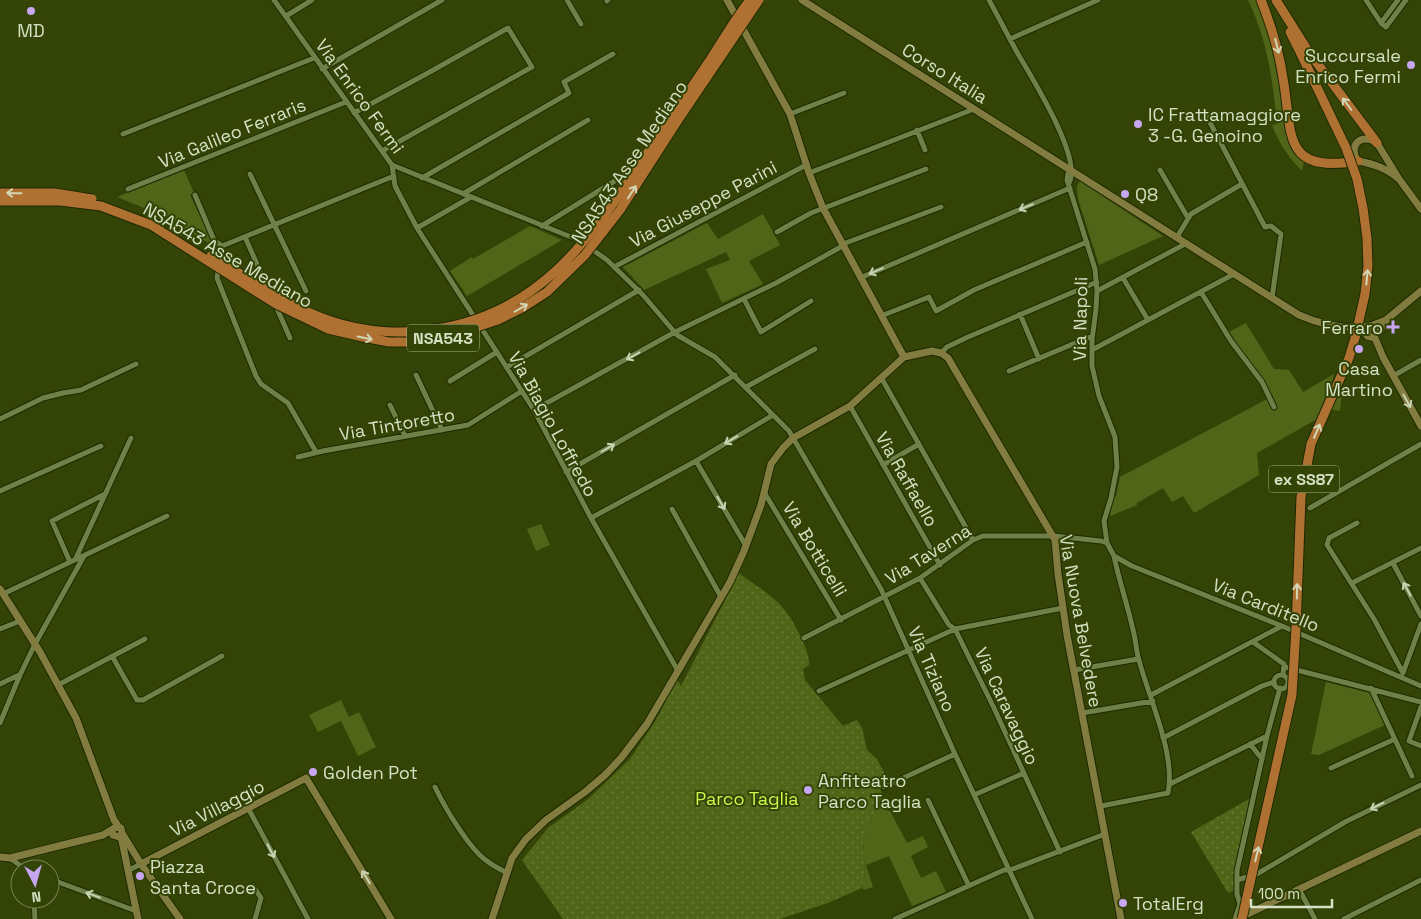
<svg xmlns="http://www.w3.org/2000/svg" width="1421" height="919" font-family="'Space Grotesk',sans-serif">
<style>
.grass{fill:#506518}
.park{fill:url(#park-dots)}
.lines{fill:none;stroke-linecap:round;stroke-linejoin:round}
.street-casing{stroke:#1e2900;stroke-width:7}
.secondary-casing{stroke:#1e2900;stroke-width:9}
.highway-casing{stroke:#1e2900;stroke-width:11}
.street{stroke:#6f8148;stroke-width:5}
.secondary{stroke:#827c41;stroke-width:7}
.highway{stroke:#af7131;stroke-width:9}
.highway-bridge-casing{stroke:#1e2900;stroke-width:11;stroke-linecap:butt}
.highway-bridge{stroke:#af7131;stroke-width:9}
.oneway{stroke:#d2d6b4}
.oneway2{stroke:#c7d3b1}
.oneway3{stroke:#c9d2b0}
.poi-dot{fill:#c6a6f0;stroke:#344406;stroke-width:2}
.labels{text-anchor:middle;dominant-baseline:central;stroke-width:4;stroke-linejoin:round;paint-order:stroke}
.shield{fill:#344406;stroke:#a5b28a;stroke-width:1}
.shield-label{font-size:16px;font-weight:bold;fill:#d6e1c3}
.poi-label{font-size:18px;fill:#d6e1c3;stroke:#344406;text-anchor:start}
.street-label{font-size:18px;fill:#d6e1c3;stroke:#344406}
.park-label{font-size:18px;fill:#caf84d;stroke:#344406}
</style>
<defs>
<pattern id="park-dots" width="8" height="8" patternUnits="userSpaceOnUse" patternTransform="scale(1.25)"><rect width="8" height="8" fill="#506518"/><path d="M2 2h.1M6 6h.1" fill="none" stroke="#687b38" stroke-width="1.8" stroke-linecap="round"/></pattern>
</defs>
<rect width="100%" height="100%" fill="#344406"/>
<!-- grass -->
<path class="grass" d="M1248,0H1257C1268,22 1276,53 1280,77C1285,108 1280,137 1304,161L1302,171C1288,157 1279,143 1272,125L1277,124C1273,81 1267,39 1248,0Z
M184,170L194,193L190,195L213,243L212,245L156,213L117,197Z
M1080,181L1163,236L1099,265L1078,199L1077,186Z
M763,214L780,245L749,261L763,284L722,303L706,269L730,260L726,252L644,290L623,267L707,223L718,239Z
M530,226L562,240L467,296L450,271L472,257L473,259Z
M1246,323L1274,369L1289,370L1303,392L1334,374L1328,399L1317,419L1257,453L1259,475L1194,513L1183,496L1172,502L1163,488L1137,503V505L1110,516L1114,497L1116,496L1120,477L1273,396L1229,332Z
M1330,389L1342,390L1340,411L1328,409Z
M541,524L550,545L536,551L527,529Z
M1326,682L1370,693L1385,725L1319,755L1311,754Z
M341,700L349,717L359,712L376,747L358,756L341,721L318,732L309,715Z
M877,804L888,811H890L907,843L923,836L928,847L911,856L921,878L936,871L946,892L912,906L889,856L866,865L873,887L864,890L862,888L865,872L863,839Z"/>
<!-- park -->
<path class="park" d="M739,573C750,582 775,597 783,608C792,618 811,652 809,665L803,669L805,680L843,726L857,720L862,728L867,750L877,759L888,780L879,784L884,802L877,804L863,839L865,872L862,888L828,903L780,919H563L522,860L548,828L587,800L630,759L656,720L677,679L681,686Z
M1249,799L1236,872L1235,890L1228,893L1191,832Z"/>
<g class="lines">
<defs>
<path id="street" d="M274,0L392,165L576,239L583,244
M567,0L581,24
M989,0C999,18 1008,36 1018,54C1032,78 1083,159 1069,183
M1366,0L1381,23L1386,27L1406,0
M607,1L608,0
M286,16L312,0
M1381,23L1398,0
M1010,39L1098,0
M322,69L442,0
M354,113L428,73L508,28L532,67L382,151
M1205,113L1265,227L1271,226L1281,234L1272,298
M790,114L844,93
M917,130L925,150
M123,134L314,58
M392,165L395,186L417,228L534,410L591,518L678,671
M1071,170L1068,173L1067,180L1095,269L1097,291L1096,309L1092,340V366L1099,396L1115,437L1117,467L1111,498L1104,521L1107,543L1114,556L1132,566L1282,626L1421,686
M1160,170L1188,218
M809,173L974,109
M250,174L306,291
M422,178L569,93L564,82L613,54
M128,189L346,102
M463,194L588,120
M195,195L214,240L222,246
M542,226L618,179
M417,228L471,197
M777,232L811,213L926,169
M245,237L268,289
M1177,237L1191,214L1242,184
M590,248L607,260L643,295L677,335L715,357L789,431L881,589L955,754L1032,919
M614,267L806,165
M860,278L1070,188
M1123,278L1148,320
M1097,291L1187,243
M1201,292L1231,341L1262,382L1274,407
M744,299L761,332L811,301
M275,304L290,338
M1020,314L1039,359
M881,316L929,297L936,311L974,290L1087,242
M1092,350L1234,274
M941,353L947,347L968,337L1097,282
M507,367L639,290
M1009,371L1092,336
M416,375L442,430
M1393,376L1421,360
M882,379L973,540
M450,381L497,352
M746,387L815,349
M390,405L405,436
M850,406L940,565
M534,410L675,332L776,283L839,248L843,244L941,207
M0,419L43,398L63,393L81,390L136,364
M316,452L288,403L261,384L256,376L217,278L222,246L394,176
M298,457L323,451L468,425L522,391
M696,461L746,546
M883,465L919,444
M566,472L735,375
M0,491L101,446
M764,492L841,620
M1310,508L1421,444
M672,509L721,597
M591,518L696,461L773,415
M1357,523L1329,538L1327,545L1374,619L1403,673
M75,560L131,438
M70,562L52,521L105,494
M1393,563L1421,616
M920,578L949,625L955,629L994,708L1060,852
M1352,583L1421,548
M3,594L167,516
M0,629L20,621
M804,638L920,578L973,540L983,536H1054L1101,541L1107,543
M1253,642L1284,664L1283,675
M112,656L137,700H143L222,656
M1285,667L1421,702
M1074,670L1138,659
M1403,673L1421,624
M1274 682a7 7 0 1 1 14 0a7 7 0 1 1-14 0Z
M0,684L19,675
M58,685L145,639
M1371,688L1412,776
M819,691L955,629L1063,608
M1151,695L1282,626
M1421,707L1409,741L1421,746
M1082,713L1153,701
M0,723L20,675L35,644L84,556
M1163,738L1262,686L1274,682
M1250,744L1262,759
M1331,768L1395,739
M1170,784L1267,736
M435,787C444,806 469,849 487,861C493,866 500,869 507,873
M884,787L955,754
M974,795L1024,773
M928,800L969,886
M1101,806L1168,793C1176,754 1149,699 1139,660C1136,651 1136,640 1133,630C1128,606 1119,581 1114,556
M248,808L308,919
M10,858L25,869
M129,870L141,864
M50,879L136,911
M1237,880L1257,874L1345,822L1421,785
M253,886L261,898L255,919
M1299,889L1315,919
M34,899L35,919
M895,919L1004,870H1010L1105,834
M1235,919L1240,904L1237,894V871L1267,736L1280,688
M1344,919L1421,880"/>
<path id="secondary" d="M727,0L790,114L809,173L823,208L904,357
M802,0L1299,315C1322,325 1345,330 1369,326
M1399,179C1386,168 1374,164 1358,161C1347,146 1361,132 1377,143L1399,179L1421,209
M1380,331L1386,320L1421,291
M1375,338L1383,357L1421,426
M1375,338L1367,336L1368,327L1386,320
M0,589L40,652L76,718L114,820L119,827
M122,833L141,864L180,919
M121,836L138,919
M0,857L10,858L103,835L116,827L121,828L122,833L119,837L113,835L112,830
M141,864L306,778L391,919
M492,919L512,858L526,839L546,820L585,792L605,775L621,758L647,724L730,582L744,551L761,505L771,464L783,448L793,438L850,406L904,357L932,351L941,353L948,358L1055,540L1058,574L1067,635L1121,919
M1237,919L1421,831"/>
<path id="highway" d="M1261,0C1271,25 1279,50 1283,78C1293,134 1281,174 1358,161
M1276,0L1308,51L1377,143
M1290,32L1302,56"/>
</defs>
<!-- street casing -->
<use href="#street" class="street-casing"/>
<!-- secondary casing -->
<use href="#secondary" class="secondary-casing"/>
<!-- highway casing -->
<use href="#highway" class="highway-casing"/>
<!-- street -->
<use href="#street" class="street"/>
<!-- secondary -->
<use href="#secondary" class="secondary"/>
<!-- highway -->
<use href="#highway" class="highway"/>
<defs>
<path id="highway-bridge" d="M0,193H55L92,199
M0,201H60L101,206L151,225L276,304L328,329L363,337L389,342H415L443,338L498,320L522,308L547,292L585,255L620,210L678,120L759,0
M211,256C250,279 288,307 331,321C364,332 402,335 436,329C536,314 586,245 638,167C662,131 686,95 710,60C723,40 735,19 750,0
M1242,919L1292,695L1296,628L1301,497L1311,444L1349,358L1355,338L1365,294L1368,266L1367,238L1363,208L1357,179L1346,148L1302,56"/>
</defs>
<!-- highway-bridge casing -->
<use href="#highway-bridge" class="highway-bridge-casing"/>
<!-- highway-bridge -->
<use href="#highway-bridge" class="highway-bridge"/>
</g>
<!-- one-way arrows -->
<defs><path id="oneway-shaft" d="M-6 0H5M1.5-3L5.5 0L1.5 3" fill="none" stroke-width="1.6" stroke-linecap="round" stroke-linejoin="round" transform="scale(1.25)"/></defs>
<g class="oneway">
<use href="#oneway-shaft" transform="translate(1277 46) rotate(76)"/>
<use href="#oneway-shaft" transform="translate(1347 104) rotate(-127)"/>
<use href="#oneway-shaft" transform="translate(632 192) rotate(-57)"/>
<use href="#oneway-shaft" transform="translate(14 193) rotate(-179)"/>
<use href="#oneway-shaft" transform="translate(1367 277) rotate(-85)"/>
<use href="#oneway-shaft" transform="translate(521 308) rotate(-30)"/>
<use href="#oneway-shaft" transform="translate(365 338) rotate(11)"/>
<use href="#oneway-shaft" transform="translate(1317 431) rotate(-67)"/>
<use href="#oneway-shaft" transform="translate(1297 591) rotate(-89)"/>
<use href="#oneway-shaft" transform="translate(1257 854) rotate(-76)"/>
</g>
<g class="oneway2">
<use href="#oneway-shaft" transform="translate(1026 207) rotate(157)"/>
<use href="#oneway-shaft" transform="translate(876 271) rotate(157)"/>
<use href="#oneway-shaft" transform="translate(633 356) rotate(151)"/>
<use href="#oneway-shaft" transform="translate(731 440) rotate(149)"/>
<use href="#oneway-shaft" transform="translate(608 448) rotate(-30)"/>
<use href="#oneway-shaft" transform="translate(721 503) rotate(60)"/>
<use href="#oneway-shaft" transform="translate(1407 589) rotate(-118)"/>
<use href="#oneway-shaft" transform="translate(1377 806) rotate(154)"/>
<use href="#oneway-shaft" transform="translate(271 851) rotate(62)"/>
<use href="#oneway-shaft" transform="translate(93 895) rotate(-160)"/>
</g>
<g class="oneway3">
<use href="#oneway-shaft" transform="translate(1407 401) rotate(61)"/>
<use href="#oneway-shaft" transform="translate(366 877) rotate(-121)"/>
</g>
<!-- markers -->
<g class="poi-dot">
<circle cx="31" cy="11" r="5"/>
<circle cx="1411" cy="65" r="5"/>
<circle cx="1138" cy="124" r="5"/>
<circle cx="1125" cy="194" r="5"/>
<path d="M1390.5 319.5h5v5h5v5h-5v5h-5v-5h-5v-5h5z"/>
<circle cx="1359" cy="349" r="5"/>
<circle cx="313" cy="772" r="5"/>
<circle cx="808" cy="790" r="5"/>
<circle cx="140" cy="876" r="5"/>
<circle cx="1123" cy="903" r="5"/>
</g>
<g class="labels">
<!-- shield labels -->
<g class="shield">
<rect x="407" y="324.5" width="72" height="27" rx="4"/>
<rect x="1269" y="465.5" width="70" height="27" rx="4"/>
</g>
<g class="shield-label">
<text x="443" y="338">NSA543</text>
<text x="1304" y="479">ex SS87</text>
</g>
<!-- poi labels -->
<g class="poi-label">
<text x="31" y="30" text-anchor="middle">MD</text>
<text x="1401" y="55" text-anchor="end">Succursale<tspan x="1401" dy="21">Enrico Fermi</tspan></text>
<text x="1148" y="114">IC Frattamaggiore<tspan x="1148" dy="21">3 -G. Genoino</tspan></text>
<text x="1135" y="194">Q8</text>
<text x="1383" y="327" text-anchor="end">Ferraro</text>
<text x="1359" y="368" text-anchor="middle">Casa<tspan x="1359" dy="21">Martino</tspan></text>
<text x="323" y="772">Golden Pot</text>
<text x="818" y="780">Anfiteatro<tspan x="818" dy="21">Parco Taglia</tspan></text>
<text x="150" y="866">Piazza<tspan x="150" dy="21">Santa Croce</tspan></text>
<text x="1133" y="903">TotalErg</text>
</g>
<!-- street labels -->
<g class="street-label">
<text transform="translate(945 73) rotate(32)">Corso Italia</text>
<text transform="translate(360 96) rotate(54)">Via Enrico Fermi</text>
<text transform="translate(232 133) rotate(-22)">Via Galileo Ferraris</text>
<text transform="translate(629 162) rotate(-56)">NSA543 Asse Mediano</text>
<text transform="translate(703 204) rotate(-28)">Via Giuseppe Parini</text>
<text transform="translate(228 255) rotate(30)">NSA543 Asse Mediano</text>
<text transform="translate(1080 319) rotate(-89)">Via Napoli</text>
<text transform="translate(397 424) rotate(-10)">Via Tintoretto</text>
<text transform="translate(553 424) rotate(61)">Via Biagio Loffredo</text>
<text transform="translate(907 479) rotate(60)">Via Raffaello</text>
<text transform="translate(815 549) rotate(59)">Via Botticelli</text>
<text transform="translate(928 554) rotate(-32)">Via Taverna</text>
<text transform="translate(1266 605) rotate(22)">Via Carditello</text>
<text transform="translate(1081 621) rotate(80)">Via Nuova Belvedere</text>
<text transform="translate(932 669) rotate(66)">Via Tiziano</text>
<text transform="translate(1007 706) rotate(65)">Via Caravaggio</text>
<text transform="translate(217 808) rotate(-27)">Via Villaggio</text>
</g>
<!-- park labels -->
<g class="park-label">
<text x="747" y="798">Parco Taglia</text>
</g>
</g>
<!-- north arrow -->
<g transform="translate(35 884) rotate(174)"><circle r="24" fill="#344406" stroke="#758352"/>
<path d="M0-4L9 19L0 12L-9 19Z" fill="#c6a6f0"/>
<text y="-8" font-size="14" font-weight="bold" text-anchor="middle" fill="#d6e1c3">N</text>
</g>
<!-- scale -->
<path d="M1251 899v8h81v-8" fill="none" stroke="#d6e1c3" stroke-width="2.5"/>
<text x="1258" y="899" font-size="15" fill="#d6e1c3" stroke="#344406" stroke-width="4" paint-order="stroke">100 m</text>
</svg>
